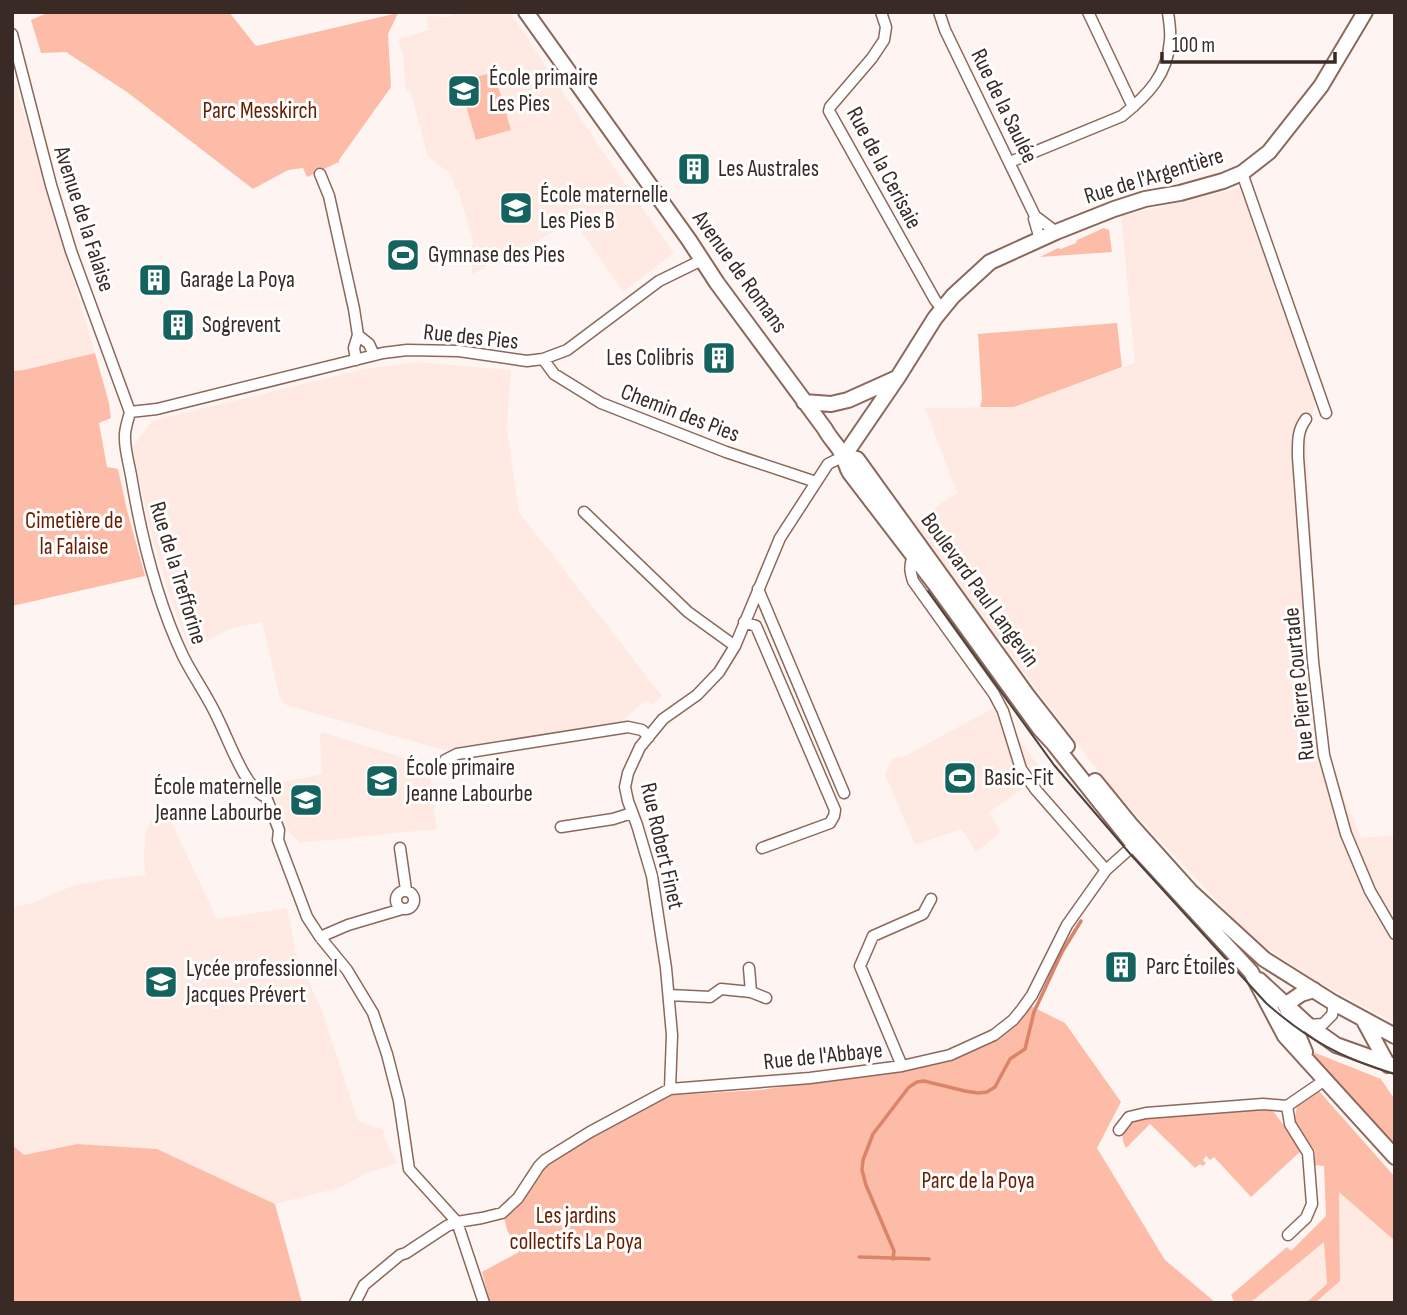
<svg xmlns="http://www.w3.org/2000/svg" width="1407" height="1315" font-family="'Sofia Sans Condensed',sans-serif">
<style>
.built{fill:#feeae3}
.green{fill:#fdbca7}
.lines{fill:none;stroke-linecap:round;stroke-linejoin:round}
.stream{stroke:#da8569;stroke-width:3.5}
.street-casing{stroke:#8c685c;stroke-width:13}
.secondary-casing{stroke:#8c685c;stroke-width:18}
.street{stroke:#fff;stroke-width:10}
.secondary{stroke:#fff;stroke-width:14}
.tram{stroke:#4f413c;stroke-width:2}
.labels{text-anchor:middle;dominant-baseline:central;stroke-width:6;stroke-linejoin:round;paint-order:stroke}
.poi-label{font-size:23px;fill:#392a25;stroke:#fff;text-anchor:start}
.street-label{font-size:23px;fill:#392a25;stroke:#fff}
.park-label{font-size:23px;fill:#691d00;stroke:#fff}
</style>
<rect width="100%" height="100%" fill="#fef5f2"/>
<!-- built -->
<path class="built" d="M458,12H510L603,152L674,253L623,292L576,224L556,230L534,243L487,264L485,268L472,274L471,256L473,241L458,190H456L451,174L428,157L410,90L406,91L403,60L404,59L398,39L429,30L426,16L449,17Z
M12,73L95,353L24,370L12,371V294L15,286L12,276Z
M1240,188L1316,401L1306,434L1318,658L1328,757L1361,838L1395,835V1023L1314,980L1250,936L1111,788L911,524L957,493L925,408L1014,407L1135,363L1121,216Z
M418,362L511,370L507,429L519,512L662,696L652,705L647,700L620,722L447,751L286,705L280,699L262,622L229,629L190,651L171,600L152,537L132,448L152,421L364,369Z
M995,707L1043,772L1025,787L988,813L1002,832L976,852L961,829L915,845L885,774L893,758L905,756Z
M321,732L431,766V787L437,829L299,843L289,831L273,791L282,782L322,774L320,739Z
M164,807L213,910L216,919L287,908L296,954L322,1010L358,1121L385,1130L383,1135L397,1163L367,1173L339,1188L275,1204L157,1149L77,1144L24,1155L12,1145V907L32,903L75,885L116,878L145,875L144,854L146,832L150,822Z
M1339,1191L1395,1241V1303H1315L1340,1281Z
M1325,1241L1327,1285L1306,1303H1250Z"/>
<!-- green -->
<path class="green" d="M49,12H229L256,46L398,13L388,34L391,87L339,160V162L307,177L303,168L288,170L253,189L127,92L66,52L41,53L31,20Z
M494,72L511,130L476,140L459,82Z
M1104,228L1109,230L1112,252L1040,257L1058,248L1061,249L1076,243L1077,240Z
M1117,323L1122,367L1014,407H980L982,399L978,334Z
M95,353L109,403L111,418L99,423L107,467L118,469L127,510L145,576L12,606V371L24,370Z
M1029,1005L1065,1023L1121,1102L1097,1148L1165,1260L1216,1303H490L482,1272L519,1252L507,1230L504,1218L510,1214L528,1194L543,1169L588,1139L657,1098L673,1095L760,1090L948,1062L997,1038L1014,1025Z
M1313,1052L1381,1079L1395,1100V1146L1315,1058Z
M1319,1091L1395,1177V1241L1339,1192L1340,1281L1315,1303H1306L1327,1284L1324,1242L1250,1303H1235L1231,1295L1287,1247L1291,1251L1326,1216L1324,1166L1315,1165V1151L1297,1127L1295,1117L1297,1105Z
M1268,1109L1274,1112L1302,1150L1251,1197L1214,1157L1210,1160L1206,1156L1203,1160L1206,1163L1203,1166L1200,1164L1195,1168L1150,1124L1126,1148C1118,1134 1125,1125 1138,1117Z
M77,1144L157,1149L275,1204L302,1303H12V1145L24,1155Z"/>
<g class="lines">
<!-- stream -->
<path class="stream" d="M859,1257L929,1259
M893,1259L894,1251L866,1185L862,1170L863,1160L873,1134L909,1087L917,1082L924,1081L965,1091L978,1093L987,1092L995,1087L1010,1059L1025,1049L1034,1012L1062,952L1081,921"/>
<defs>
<path id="street" d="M881,12L886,27L884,40L872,58L830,107L829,111L935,300L942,309
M939,12L945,30L1035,216L1034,219L1040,239
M1088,12L1133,107
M12,34L51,185L71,251L130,412
M1010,162L1122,116C1148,95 1168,74 1170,40C1171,31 1169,21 1168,12
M1242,173L1326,413
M320,174L329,196L354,309L358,335L354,348L356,360
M1035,216L1056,232
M358,335L369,344L374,355
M543,359L554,374L601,403L726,452L816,482
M130,412C128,421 124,430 125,439C125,452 130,467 132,481C142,540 157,601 183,656C194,678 209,698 219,721C229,741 246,790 266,797L279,830L278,840L307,917L320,937L347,970L373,1013L387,1054L399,1101L409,1169L457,1222L484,1303
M130,412L157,409L383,353L407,350L459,351L527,361L543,359L567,350L659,281L702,260
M1306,419C1297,431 1298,442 1298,457L1313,661L1324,755L1346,834L1370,891L1395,934
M584,512L688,612L735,646
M913,556C909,566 910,571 913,581L994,694L1003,711L1021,769L1036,790L1106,870
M758,589L844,793
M744,622L756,626L835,810L834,816L830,823L762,848
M445,760L457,754L628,727L642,730L649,737
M561,827L613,819L632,813
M400,848L406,890
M396 900a9 9 0 1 1 18 0a9 9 0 1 1-18 0Z
M320,937L348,925L402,909
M751,992L766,998
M669,995L710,997L721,989L751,992L749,968
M1308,1025L1323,1024L1332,1015L1334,1003
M902,1066L860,966L873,936L923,914L931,899
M670,1089L672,1035L666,968L652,876L637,825L628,801L625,787L628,773L640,747L663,719L697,695L719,672L735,646L780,538L828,464L844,456
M1119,1130L1129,1117L1146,1113L1263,1104L1287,1106
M1288,1235L1306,1218L1312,1204L1308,1153L1290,1124L1287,1106L1325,1080
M355,1303L364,1285L400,1255L406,1253L447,1226L457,1222L482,1218L502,1213L518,1198L539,1166L545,1160L590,1132L670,1089L810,1078L902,1066L950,1055L994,1035L1013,1020L1022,1009L1032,995L1067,925L1106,870L1134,845L1138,846"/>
<path id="secondary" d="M526,12L689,240L717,283L825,429C830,439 839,446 843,456C846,462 846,467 850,473L935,584L1040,729L1053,743L1134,845L1251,972L1285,1036L1395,1157
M804,402L831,404L848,400L897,378
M844,456L857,459L1027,695L1067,746
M844,456L898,377L935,318L953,296L990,262L1056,232L1114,209L1145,199L1180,193L1223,181L1242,173L1269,152L1321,86L1365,12
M1095,781L1130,824L1191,892L1264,959L1334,1003L1395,1036
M1259,980L1308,1025L1336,1045L1395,1066
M1285,1005L1301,994L1314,990
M1287,1009L1305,1052
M1363,1019L1388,1065"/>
</defs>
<!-- street casing -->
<use href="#street" class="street-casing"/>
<!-- secondary casing -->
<use href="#secondary" class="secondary-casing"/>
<!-- street -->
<use href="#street" class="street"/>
<!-- secondary -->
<use href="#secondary" class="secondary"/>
<!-- tram -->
<path class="tram" d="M928,591L1054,765L1132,856L1266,1003C1307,1039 1342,1059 1395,1074"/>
</g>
<!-- icons -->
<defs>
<symbol id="school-square" viewBox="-11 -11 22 22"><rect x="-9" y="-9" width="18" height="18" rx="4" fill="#14635e" stroke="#fff"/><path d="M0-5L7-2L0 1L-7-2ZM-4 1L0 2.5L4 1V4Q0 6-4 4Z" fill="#fff"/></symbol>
<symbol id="building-square" viewBox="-11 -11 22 22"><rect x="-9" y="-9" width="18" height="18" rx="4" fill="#14635e" stroke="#fff"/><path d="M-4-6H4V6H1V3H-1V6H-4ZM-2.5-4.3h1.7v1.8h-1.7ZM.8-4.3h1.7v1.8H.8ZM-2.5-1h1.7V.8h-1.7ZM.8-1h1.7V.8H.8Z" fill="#fff"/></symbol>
<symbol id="stadium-square" viewBox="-11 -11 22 22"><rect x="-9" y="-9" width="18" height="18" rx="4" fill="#14635e" stroke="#fff"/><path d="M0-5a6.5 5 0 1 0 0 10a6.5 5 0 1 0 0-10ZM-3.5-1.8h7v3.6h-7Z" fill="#fff"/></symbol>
</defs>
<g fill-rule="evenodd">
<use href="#school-square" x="445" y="72" width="38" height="38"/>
<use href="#building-square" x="675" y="150" width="38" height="38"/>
<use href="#school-square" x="497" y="189" width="38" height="38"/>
<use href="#stadium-square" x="384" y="236" width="38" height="38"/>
<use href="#building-square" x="136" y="261" width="38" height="38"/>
<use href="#building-square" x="159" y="306" width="38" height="38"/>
<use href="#building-square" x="700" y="339" width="38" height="38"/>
<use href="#stadium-square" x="941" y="759" width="38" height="38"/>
<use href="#school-square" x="363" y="762" width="38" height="38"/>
<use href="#school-square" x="287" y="781" width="38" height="38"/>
<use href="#building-square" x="1102" y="948" width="38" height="38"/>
<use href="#school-square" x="142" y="963" width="38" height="38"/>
</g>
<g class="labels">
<!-- poi labels -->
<g class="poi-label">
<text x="489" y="78">École primaire<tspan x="489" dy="26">Les Pies</tspan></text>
<text x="718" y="169">Les Australes</text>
<text x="540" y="195">École maternelle<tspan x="540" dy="26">Les Pies B</tspan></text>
<text x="428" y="255">Gymnase des Pies</text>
<text x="180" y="280">Garage La Poya</text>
<text x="202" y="325">Sogrevent</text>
<text x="694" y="358" text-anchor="end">Les Colibris</text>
<text x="406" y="768">École primaire<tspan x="406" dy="26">Jeanne Labourbe</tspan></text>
<text x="984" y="778">Basic-Fit</text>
<text x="282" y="787" text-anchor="end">École maternelle<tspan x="282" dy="26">Jeanne Labourbe</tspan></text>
<text x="1146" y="967">Parc Étoiles</text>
<text x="186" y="969">Lycée professionnel<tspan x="186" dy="26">Jacques Prévert</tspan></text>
</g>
<!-- street labels -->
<g class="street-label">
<text transform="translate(1004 106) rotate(64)">Rue de la Saulée</text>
<text transform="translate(884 168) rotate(62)">Rue de la Cerisaie</text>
<text transform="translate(1154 176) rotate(-17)">Rue de l'Argentière</text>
<text transform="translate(84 219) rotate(72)">Avenue de la Falaise</text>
<text transform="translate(740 272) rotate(54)">Avenue de Romans</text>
<text transform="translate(471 337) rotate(6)">Rue des Pies</text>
<text transform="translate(680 413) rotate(21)">Chemin des Pies</text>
<text transform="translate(178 573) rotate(73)">Rue de la Trefforine</text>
<text transform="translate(980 590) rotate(54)">Boulevard Paul Langevin</text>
<text transform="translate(1299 684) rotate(-96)">Rue Pierre Courtade</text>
<text transform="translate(662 846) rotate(77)">Rue Robert Finet</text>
<text transform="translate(823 1056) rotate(-6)">Rue de l'Abbaye</text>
</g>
<!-- park labels -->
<g class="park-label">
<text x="260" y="111">Parc Messkirch</text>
<text x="74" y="521">Cimetière de<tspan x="74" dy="26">la Falaise</tspan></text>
<text x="978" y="1181">Parc de la Poya</text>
<text x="576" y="1216">Les jardins<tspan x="576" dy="26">collectifs La Poya</tspan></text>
</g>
</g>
<!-- border -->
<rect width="1407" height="1315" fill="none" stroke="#392a25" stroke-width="28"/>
<!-- scale -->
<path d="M1162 52v10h173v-10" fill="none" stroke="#392a25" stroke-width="3.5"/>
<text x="1172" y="52" font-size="21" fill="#392a25" stroke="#ffffff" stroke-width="5" paint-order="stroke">100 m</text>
</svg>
